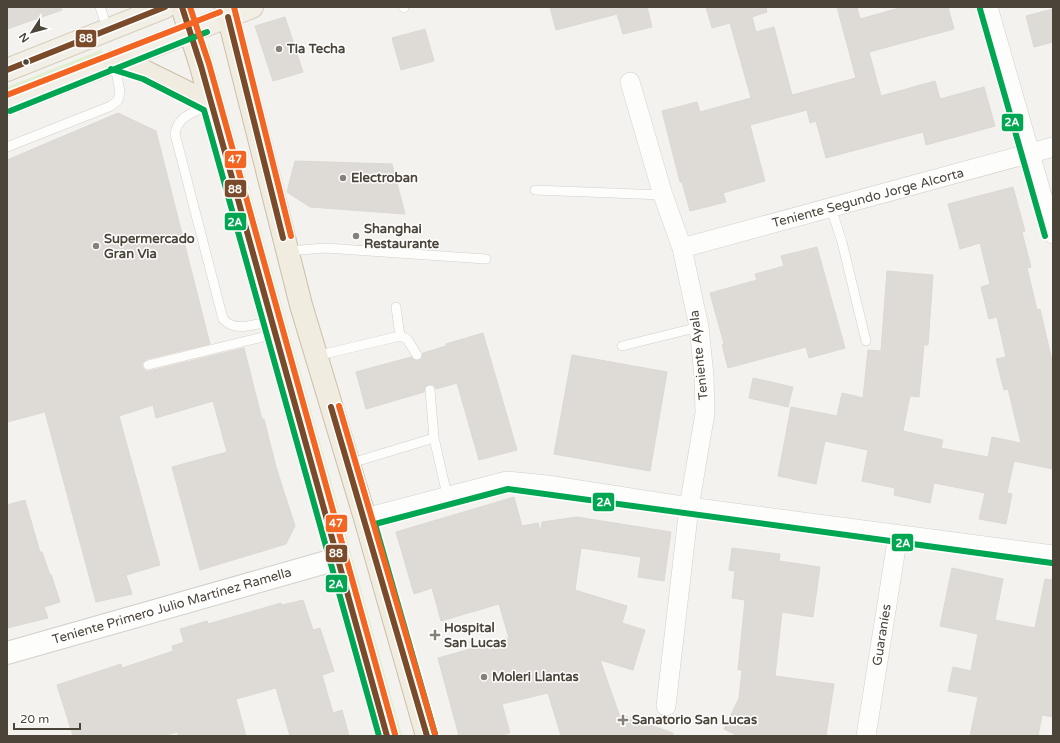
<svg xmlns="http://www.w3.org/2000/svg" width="1060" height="743" font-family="'Varela Round',sans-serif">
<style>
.green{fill:#e1eecf}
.building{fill:#dedbd6;stroke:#dcd9d4}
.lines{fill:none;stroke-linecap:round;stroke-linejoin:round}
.service-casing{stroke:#d2d0cb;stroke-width:10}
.minor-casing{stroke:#d2d0cb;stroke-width:20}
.tertiary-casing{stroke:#d2d0cb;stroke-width:24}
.primary-casing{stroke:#d6cebb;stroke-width:24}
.trunk-casing{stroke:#ccbfa9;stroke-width:24}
.service{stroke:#fdfdfc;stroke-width:9}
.minor{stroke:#fdfdfc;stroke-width:19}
.tertiary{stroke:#fdfdfc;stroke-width:22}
.primary{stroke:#f2efe6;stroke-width:22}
.trunk{stroke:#f0ece0;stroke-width:22}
.bus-1-casing{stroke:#fff;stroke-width:9}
.bus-2-casing{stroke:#fff;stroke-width:9}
.bus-3-casing{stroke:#fff;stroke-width:9}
.bus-1{stroke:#7a4b2a;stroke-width:6}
.bus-2{stroke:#00a651;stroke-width:6}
.bus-3{stroke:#f26522;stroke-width:6}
.poi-dot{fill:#868178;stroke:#fff;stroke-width:1.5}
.bus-dot{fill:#4b4439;stroke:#fff;stroke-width:1.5}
.labels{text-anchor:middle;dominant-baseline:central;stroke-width:3;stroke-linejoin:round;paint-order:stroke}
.poi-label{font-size:13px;font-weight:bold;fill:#4b4439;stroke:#fff;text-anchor:start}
.street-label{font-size:13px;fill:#4b4439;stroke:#fff}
.line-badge{stroke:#fff;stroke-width:1.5}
.badge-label{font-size:11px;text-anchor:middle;font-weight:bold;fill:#fff}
</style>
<rect width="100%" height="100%" fill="#f4f2ee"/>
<!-- green -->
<path class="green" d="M208,44L209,45L402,736H396L206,45Z
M101,50L104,53L103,54L7,91V87Z"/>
<!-- building -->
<path class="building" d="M7,7H61L62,10L7,29Z
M550,7H647L652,27L623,34L617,14L556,30Z
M706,7H766L767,12L752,17L756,32L774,27L792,95L856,78L837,7H857L860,19L903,7H948L954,29L869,52L881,96L935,81L940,99L984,87L995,126L926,145L923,132L826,158L816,121L810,123L807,110L750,125L765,181L723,193L726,202L690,211L682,182H680L662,111L697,102L700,112L751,98L730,23L712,28Z
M1053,9V42L1034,47L1026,16Z
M285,17L303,72L273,81L255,26Z
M425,29L434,61L401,70L392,38Z
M118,113L156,131L210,344L147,359L142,363V367L146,371H149L244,348L262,419H264L276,467L295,526L286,544L200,570L172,467L227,452L213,401L156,418L153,405L119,416L160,565L126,575L132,594L96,602L45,412L7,422V160Z
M295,161L392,164L405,214L310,207L287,192Z
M1013,187L1025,231L1022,232L1031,267L1027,268L1037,310L1040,309L1053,365V469L1014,461L1007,493L1012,494L1006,524L979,519L985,493L934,483L930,503L894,495L895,488L862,481L868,450L825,441L816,484L778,476L791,407L837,416L842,393L863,398L868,350L881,351L887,271L933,275L928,345H924L919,397L910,396L903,431L943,440L941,448L988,457L992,437L1021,443L1008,389L1004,390L996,359L1006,357L997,317L989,319L981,287L990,284L980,243L960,249L948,204Z
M817,247L845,348L809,358L806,347L728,368L722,345L724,344L710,293L757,280L755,274L784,266L781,256Z
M483,333L517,450L479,460L457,383L436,389L433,385L429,384L425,387L424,392L366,409L356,372L411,357L415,360H420L422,357L423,353L446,346V344Z
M572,355L667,372L650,471L554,454Z
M753,378L793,387L788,407L749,398Z
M514,497L522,526L538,523L541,532L542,522L577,517L671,532L664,581L638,577L641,557L581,548L575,590L627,606L622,623L645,630L633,670L600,660L619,714L673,733V736H561L548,693L502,704L510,733L498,736H459L438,658L509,638L499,604L441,621L432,588L414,594L396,532Z
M25,500L40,552H42L50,575L51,574L60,602L44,607L48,618L7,628V505Z
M732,548L780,554L779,561L820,567L813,617L782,612L775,676L834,684L826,736H738L724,729L739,698L742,670H738L745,600L732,598L735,571L729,570Z
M952,568L1003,579L995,620L1035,628L1045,579L1053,580V717L1042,715L1038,736H970L978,697L948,691L953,667L971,671L978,634L940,626Z
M303,600L313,630L320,628L334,671L322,675L333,713L342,710L349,736H290L276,688L236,699L246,736H179L177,732L163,736H73L57,685L121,664L122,668L173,651L172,646L184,642L180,629L207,621L208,624L281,603L282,605Z"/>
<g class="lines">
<defs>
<path id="service" d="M100,7L108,30
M403,7L404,8
M209,105C194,113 178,115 175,134L223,319C236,333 254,324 271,321
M7,147L111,106L118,100L120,91L114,62
M535,190L663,195
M831,208L842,242L866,341
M288,251L325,248L486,259
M396,307L400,336
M622,346L699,327
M316,356L400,336L407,339L417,355
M148,365L275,334
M434,438L447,495
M348,464L434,438L430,390"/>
<path id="minor" d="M988,7L1053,234
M630,82L663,195L682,248L699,327L704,376L705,413L689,507L666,706
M682,248L1053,147
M365,518L507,481L547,485L689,507L1053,555
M866,736L898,535"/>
<path id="tertiary" d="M7,653L337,559"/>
<path id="primary" d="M7,70L165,7
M7,104L252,7"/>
<path id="trunk" d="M182,7L201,66L387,736
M226,7L301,305L365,518L427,736
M114,61L146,72L211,104"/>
</defs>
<!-- service casing -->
<use href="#service" class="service-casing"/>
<!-- minor casing -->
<use href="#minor" class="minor-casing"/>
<!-- tertiary casing -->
<use href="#tertiary" class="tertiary-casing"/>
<!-- primary casing -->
<use href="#primary" class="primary-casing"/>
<!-- trunk casing -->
<use href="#trunk" class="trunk-casing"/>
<!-- service -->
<use href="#service" class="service"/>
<!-- minor -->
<use href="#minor" class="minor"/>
<!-- tertiary -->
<use href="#tertiary" class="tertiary"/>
<!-- primary -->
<use href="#primary" class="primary"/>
<!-- trunk -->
<use href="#trunk" class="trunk"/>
<defs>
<path id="bus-1" d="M182,7L201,66L387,736
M228,17L283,238
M7,70L165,7
M331,407L427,736"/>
<path id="bus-2" d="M980,9L1045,236
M111,69L143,79L204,110L379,736
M10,111L207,32
M435,734L375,524L508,489L1052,563"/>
<path id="bus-3" d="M190,7L209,64L395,734
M234,7L291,236
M7,95L220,12
M339,406L435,734"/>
</defs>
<!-- bus-1 casing -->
<use href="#bus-1" class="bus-1-casing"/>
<!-- bus-2 casing -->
<use href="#bus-2" class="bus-2-casing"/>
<!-- bus-3 casing -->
<use href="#bus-3" class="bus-3-casing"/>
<!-- bus-1 -->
<use href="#bus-1" class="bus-1"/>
<!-- bus-2 -->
<use href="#bus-2" class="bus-2"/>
<!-- bus-3 -->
<use href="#bus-3" class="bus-3"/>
</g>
<!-- markers -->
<g class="poi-dot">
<circle cx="279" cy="49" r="4"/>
<circle cx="343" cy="178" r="4"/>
<circle cx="356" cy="236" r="4"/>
<circle cx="96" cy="246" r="4"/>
<path d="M433 629h4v4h4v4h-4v4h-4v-4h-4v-4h4z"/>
<circle cx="484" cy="677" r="4"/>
<path d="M621 714h4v4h4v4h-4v4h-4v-4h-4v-4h4z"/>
</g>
<circle class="bus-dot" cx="26" cy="62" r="3.5"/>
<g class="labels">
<!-- poi labels -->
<g class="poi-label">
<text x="287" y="49">Tia Techa</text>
<text x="351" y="178">Electroban</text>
<text x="364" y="229">Shanghai<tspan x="364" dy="15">Restaurante</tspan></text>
<text x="104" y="239">Supermercado<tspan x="104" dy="15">Gran Via</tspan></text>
<text x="444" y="628">Hospital<tspan x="444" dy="15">San Lucas</tspan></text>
<text x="492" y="677">Moleri Llantas</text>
<text x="632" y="720">Sanatorio San Lucas</text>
</g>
<!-- street labels -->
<g class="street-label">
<text transform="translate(868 198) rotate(-15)">Teniente Segundo Jorge Alcorta</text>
<text transform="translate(699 355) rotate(-96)">Teniente Ayala</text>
<text transform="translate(172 606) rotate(-16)">Teniente Primero Julio Martínez Ramella</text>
<text transform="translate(882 635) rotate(-81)">Guaraníes</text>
</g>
</g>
<g class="line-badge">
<rect x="75" y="29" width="22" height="19" rx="4" fill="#7a4b2a"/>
<rect x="1001" y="113" width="23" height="19" rx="4" fill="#00a651"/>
<rect x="224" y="150" width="23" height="19" rx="4" fill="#f26522"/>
<rect x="224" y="179" width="23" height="19" rx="4" fill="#7a4b2a"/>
<rect x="224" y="212" width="23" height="19" rx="4" fill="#00a651"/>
<rect x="592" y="492" width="23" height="20" rx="4" fill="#00a651"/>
<rect x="325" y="514" width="23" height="19" rx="4" fill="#f26522"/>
<rect x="891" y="533" width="23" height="19" rx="4" fill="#00a651"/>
<rect x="325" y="544" width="23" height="19" rx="4" fill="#7a4b2a"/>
<rect x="325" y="574" width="23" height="19" rx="4" fill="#00a651"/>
</g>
<g class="badge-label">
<text x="86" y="42">88</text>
<text x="1012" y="126">2A</text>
<text x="235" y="163">47</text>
<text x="235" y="193">88</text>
<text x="235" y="226">2A</text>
<text x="604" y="506">2A</text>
<text x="336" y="527">47</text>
<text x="903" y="547">2A</text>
<text x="336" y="557">88</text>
<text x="336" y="588">2A</text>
</g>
<!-- border -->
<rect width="1060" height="743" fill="none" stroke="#4b4439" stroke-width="16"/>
<!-- north arrow -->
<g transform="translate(32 32) rotate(234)" stroke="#ffffff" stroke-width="3" paint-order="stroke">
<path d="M0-3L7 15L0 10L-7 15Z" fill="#4b4439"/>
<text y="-6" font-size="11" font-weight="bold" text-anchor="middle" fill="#4b4439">N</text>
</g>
<!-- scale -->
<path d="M14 723v6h66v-6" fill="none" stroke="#4b4439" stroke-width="2"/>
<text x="20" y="723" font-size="12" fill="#4b4439" stroke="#ffffff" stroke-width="3" paint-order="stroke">20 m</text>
</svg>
